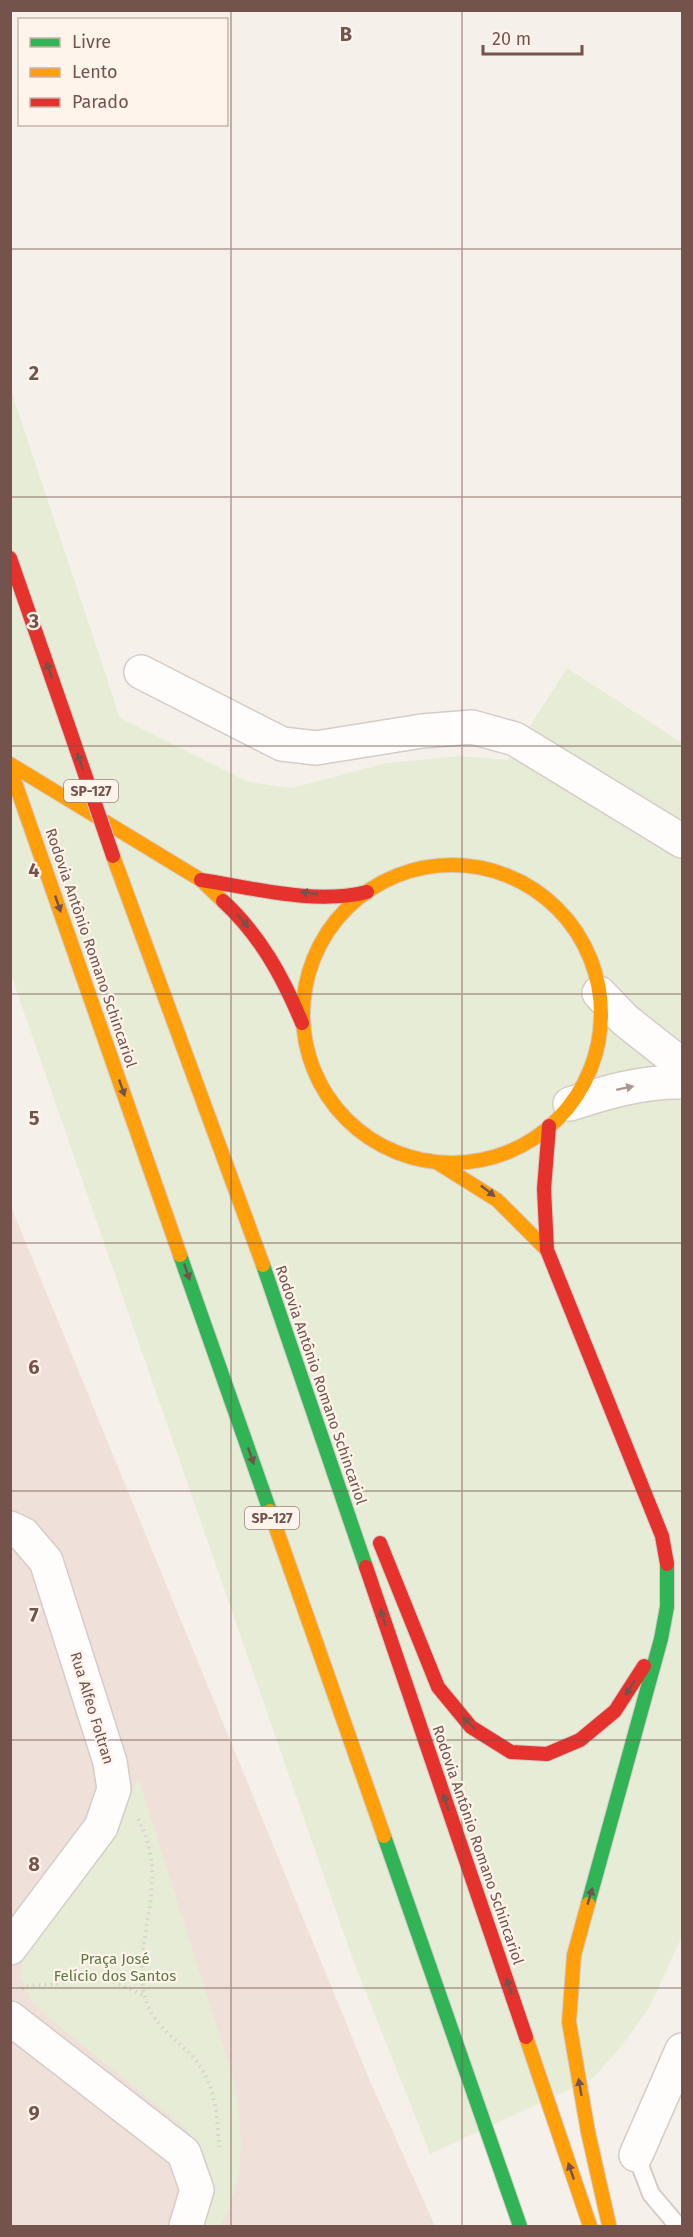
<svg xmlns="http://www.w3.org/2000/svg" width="693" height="2237" font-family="'Fira Sans',sans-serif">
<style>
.residential{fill:#efe1d9}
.green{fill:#e7ecd6}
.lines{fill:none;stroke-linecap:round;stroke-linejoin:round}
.lane-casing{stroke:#d5ccc8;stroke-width:20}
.street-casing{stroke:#d5ccc8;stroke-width:36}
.fast-casing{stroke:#d6cbc8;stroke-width:16}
.slow-casing{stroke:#d6cbc8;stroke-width:16}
.jam-casing{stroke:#d6cbc8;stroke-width:16}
.path{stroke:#dad0ce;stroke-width:4;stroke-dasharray:1.5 4.5;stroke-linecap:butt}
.lane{stroke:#fefdfc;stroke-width:16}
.street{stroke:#fefdfc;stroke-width:33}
.fast{stroke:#30b455;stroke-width:14}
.slow{stroke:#ff9f0a;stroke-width:14}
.jam{stroke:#e5322d;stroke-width:14}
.jam-bridge-casing{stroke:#d8cdca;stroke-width:16;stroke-linecap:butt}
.jam-bridge{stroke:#e5322d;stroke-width:14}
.oneway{fill:#74534c}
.oneway2{fill:#ab9792}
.grid{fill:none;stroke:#74534c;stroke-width:1.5;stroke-opacity:0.55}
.labels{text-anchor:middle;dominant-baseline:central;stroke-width:4.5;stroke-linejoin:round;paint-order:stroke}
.shield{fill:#fef4ec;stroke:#9d837c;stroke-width:1.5}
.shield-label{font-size:14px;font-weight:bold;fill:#74534c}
.street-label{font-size:15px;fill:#74534c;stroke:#fef4ec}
.park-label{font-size:15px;fill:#5e7944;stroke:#fef4ec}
.grid-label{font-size:20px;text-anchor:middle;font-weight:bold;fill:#74534c;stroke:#fef4ec;stroke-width:4.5;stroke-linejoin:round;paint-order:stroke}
</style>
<rect width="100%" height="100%" fill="#f6f0eb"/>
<!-- residential -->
<path class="residential" d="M10,1204L370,2081L435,2226H11Z"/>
<!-- green -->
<path class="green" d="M10,387L120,718L248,782L291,788L387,763L459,756L508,760L567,668L682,743V1937L649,2008L620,2048L593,2078L430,2154L352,1957L11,975Z
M138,1777L235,2084C243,2138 246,2176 221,2226H196L197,2149L185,2128L49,2018L30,1999L20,1975L25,1949L115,1835Z"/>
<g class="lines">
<defs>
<path id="lane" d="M636,2155L651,2194L678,2226"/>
<path id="street" d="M141,672L282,744L316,748L422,731L472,727L515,739L682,841
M599,993L625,1020L682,1065
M570,1104C607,1092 644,1081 682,1082
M10,1528L23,1534L46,1561L110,1762L114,1789L101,1827L10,1948
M10,2018L184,2153L197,2190L186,2226
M636,2155L682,2050"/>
<path id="fast" d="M180,1255L270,1511
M263,1265L366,1567
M384,1836L520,2226
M588,1904L661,1639L667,1607V1564"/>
<path id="slow" d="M10,764L201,880L223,901
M10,768L180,1255
M113,856L263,1265
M303 1014a149 149 0 1 1 298 0a149 149 0 1 1-298 0Z
M438,1163L497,1200L547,1250
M270,1511L384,1836
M588,1904L574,1955L569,2022L588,2132L609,2225
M526,2037L590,2226"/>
<path id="jam" d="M10,558L68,725
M201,880C254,888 314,905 367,892
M223,901C260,935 283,977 302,1023
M549,1126L544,1189L547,1250L662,1536L667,1564
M380,1543L438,1687L471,1727L511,1752L547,1754L580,1740L615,1711L644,1666
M366,1567L526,2037"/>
</defs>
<!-- lane casing -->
<use href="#lane" class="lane-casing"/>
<!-- street casing -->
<use href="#street" class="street-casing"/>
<!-- fast casing -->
<use href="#fast" class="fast-casing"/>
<!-- slow casing -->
<use href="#slow" class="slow-casing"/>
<!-- jam casing -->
<use href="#jam" class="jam-casing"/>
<!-- path -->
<path class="path" d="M138,1819C172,1883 133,1932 144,1993C150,2023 174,2037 193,2057C216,2083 217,2115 219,2147
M22,1989L25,1986L60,1984L80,1976L96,1974L145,1996"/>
<!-- lane -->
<use href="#lane" class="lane"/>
<!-- street -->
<use href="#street" class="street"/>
<!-- fast -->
<use href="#fast" class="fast"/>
<!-- slow -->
<use href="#slow" class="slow"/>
<!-- jam -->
<use href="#jam" class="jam"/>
<defs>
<path id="jam-bridge" d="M68,725L113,856"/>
</defs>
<!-- jam-bridge casing -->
<use href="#jam-bridge" class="jam-bridge-casing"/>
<!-- jam-bridge -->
<use href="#jam-bridge" class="jam-bridge"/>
</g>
<!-- one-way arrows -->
<defs><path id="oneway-solid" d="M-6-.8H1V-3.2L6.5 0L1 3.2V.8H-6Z" transform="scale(1.5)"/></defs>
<g class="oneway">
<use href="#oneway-solid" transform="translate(49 670) rotate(-109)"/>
<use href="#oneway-solid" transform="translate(80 761) rotate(-109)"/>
<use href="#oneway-solid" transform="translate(309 893) rotate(-174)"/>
<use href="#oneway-solid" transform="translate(58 904) rotate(71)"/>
<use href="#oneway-solid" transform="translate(243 921) rotate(50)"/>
<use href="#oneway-solid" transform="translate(122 1088) rotate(71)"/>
<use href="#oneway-solid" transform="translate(488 1191) rotate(38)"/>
<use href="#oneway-solid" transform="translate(187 1272) rotate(71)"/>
<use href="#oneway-solid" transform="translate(251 1456) rotate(71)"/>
<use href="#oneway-solid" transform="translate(383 1617) rotate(-109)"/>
<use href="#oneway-solid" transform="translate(630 1688) rotate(123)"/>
<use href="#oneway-solid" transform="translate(469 1723) rotate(-136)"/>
<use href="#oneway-solid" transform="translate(446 1802) rotate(-109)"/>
<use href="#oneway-solid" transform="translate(590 1896) rotate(-74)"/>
<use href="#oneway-solid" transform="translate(509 1986) rotate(-109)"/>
<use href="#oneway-solid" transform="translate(580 2087) rotate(-100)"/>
<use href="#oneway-solid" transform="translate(571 2171) rotate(-109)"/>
</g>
<use class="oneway2" href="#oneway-solid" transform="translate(625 1088) rotate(-12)"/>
<!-- grid -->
<path class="grid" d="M231,10V2226M462,10V2226M10,249H682M10,497H682M10,746H682M10,994H682M10,1243H682M10,1491H682M10,1740H682M10,1988H682"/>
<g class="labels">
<!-- shield labels -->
<g class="shield">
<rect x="64" y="780" width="54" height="22" rx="4.5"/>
<rect x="245" y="1507" width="54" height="22" rx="4.5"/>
</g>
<g class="shield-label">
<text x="91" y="791">SP-127</text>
<text x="272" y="1518">SP-127</text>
</g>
<!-- street labels -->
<g class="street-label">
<text transform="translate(91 948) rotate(71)">Rodovia Antônio Romano Schincariol</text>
<text transform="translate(321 1385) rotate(71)">Rodovia Antônio Romano Schincariol</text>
<text transform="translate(92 1708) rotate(73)">Rua Alfeo Foltran</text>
<text transform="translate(478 1845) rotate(71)">Rodovia Antônio Romano Schincariol</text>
</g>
<!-- park labels -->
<g class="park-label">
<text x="115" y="1959">Praça José<tspan x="115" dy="17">Felício dos Santos</tspan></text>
</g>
</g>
<g class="grid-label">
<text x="346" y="41">B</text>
<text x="34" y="380">2</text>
<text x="34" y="628">3</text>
<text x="34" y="877">4</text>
<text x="34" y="1125">5</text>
<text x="34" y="1374">6</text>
<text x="34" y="1622">7</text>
<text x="34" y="1871">8</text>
<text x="34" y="2120">9</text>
</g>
<!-- border -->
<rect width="693" height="2237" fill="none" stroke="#74534c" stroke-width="24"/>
<!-- legend -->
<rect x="18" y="18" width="210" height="108" fill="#fef4ec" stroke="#c7b4ac" stroke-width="1.5"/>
<rect x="30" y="38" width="30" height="9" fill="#30b455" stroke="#c7b4ac" stroke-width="1.5"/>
<text x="72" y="48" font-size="18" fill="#74534c">Livre</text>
<rect x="30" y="68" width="30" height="9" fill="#ff9f0a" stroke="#c7b4ac" stroke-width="1.5"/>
<text x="72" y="78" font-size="18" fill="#74534c">Lento</text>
<rect x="30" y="98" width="30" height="9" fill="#e5322d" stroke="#c7b4ac" stroke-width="1.5"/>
<text x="72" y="108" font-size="18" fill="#74534c">Parado</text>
<!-- scale -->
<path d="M483 45v9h99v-9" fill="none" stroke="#74534c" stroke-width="3"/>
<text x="492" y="45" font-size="18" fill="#74534c" stroke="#fef4ec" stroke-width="4.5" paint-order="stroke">20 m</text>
</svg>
